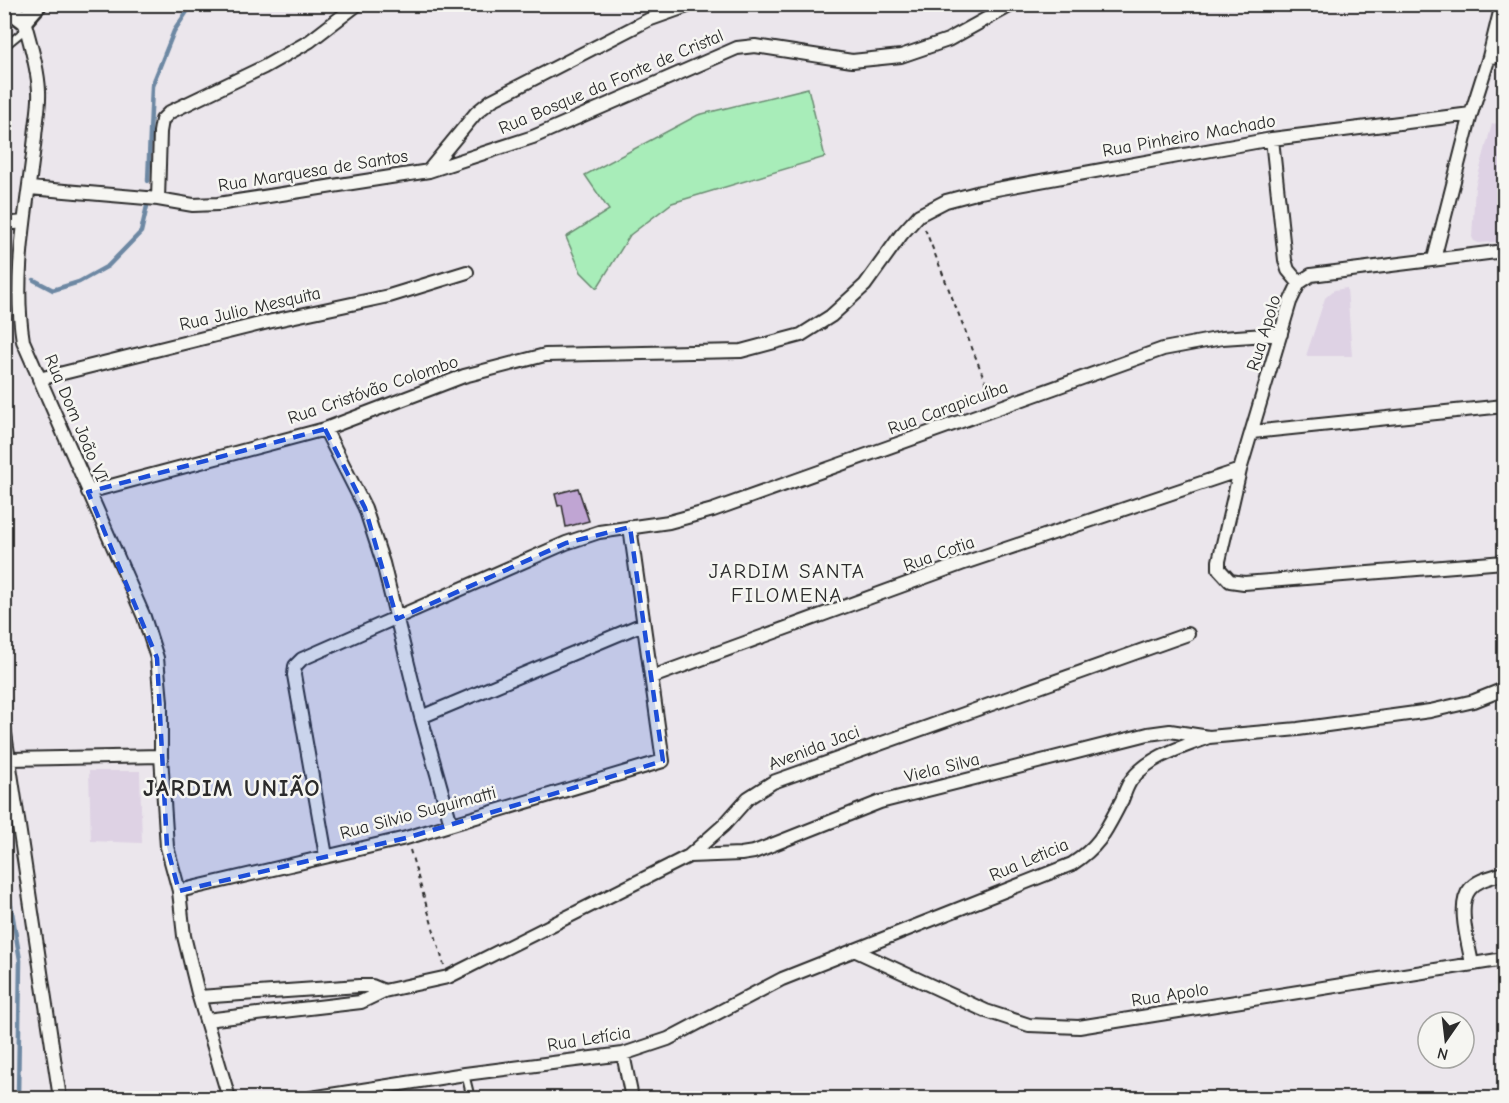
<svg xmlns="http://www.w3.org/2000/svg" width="1509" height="1103" font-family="'Comic Neue',sans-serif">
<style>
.built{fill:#ded2e4}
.green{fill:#a8edb9;stroke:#6a8c72;stroke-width:1.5}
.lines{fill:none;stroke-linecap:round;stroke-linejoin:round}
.stream{stroke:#6d88a3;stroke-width:4.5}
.building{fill:#c0a5d3;stroke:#2b2b2b;stroke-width:1.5}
.service-casing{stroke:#2b2b2b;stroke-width:10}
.minor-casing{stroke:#2b2b2b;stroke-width:16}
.secondary-casing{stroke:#2b2b2b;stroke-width:21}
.path{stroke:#2b2b2b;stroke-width:2;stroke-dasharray:4.5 4.5;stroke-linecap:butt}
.service{stroke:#f6f6f2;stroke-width:6}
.minor{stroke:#f6f6f2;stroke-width:12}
.secondary{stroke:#f6f6f2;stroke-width:16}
.marked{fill:#1d4ed8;fill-opacity:0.2;stroke:#1d4ed8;stroke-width:4.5;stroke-dasharray:12 8;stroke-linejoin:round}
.labels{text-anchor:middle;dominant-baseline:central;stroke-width:5;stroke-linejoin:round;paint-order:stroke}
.street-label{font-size:18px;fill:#2b2b2b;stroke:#f6f6f2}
.quarter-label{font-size:21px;letter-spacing:1.5px;fill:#2b2b2b;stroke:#f6f6f2}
.district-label{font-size:24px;font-weight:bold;letter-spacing:1.5px;fill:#2b2b2b;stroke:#f6f6f2}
</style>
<rect width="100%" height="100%" fill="#ebe6ec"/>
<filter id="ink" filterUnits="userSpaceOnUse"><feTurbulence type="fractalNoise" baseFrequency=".0167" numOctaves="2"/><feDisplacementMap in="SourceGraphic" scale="12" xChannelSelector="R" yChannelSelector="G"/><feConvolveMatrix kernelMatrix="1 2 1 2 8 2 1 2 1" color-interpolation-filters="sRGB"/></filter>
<g filter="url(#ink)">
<!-- built -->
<path class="built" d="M1504,122V241L1479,243L1474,241L1472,237L1475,187L1492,124Z
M1347,288L1352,356H1306L1325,298L1334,290Z
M89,771H140L142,843L91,841Z"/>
<!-- green -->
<path class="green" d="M808,88L825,157L672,203L630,235L597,288L581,272L566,237L609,210L585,175L698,115Z"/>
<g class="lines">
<!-- stream -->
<path class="stream" d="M148,181L152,86L174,31L192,4
M34,280L53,290L79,282L108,266L141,232L147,206
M4,864L20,960L18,1098"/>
</g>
<!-- building -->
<path class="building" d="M578,488L589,521L566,527L562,505L558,506L555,494Z"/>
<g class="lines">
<defs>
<path id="service" d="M4,47L26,29
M465,1074L471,1098"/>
<path id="minor" d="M24,20C30,43 38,68 39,91C40,106 36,122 35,137C28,204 12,274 23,341L144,617L157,658L161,702V756L167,847L179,891L184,936L199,997L229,1098
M1489,57L1504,56
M1272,139L1285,260L1288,270L1299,283
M429,170L476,113L492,100L648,20L693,4
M30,188L158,199L193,205L218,204L429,171L533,137L737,48L755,46L852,61L901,56L948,40L1013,4
M158,199L160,132L162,120L170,112L264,67L310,41L358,4
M4,224L24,222
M1504,251L1311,275L1299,283L1290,302L1240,470L1219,561V569L1230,581L1244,583L1504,562
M1434,259L1471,114L1489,57L1502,4
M39,379L272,321L389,296L467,272
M325,429L365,508L383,563L421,717L451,824
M1252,432L1504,406
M88,492L325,429L464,376L545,355L741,351L801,335L831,316L865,285L901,235L919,215L946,201L980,192L1272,139L1471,114
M652,677L961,564L1240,470
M421,717L643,624
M4,727L60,1098
M10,759L161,756
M326,856L294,675L295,666L302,659L566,543L599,532L669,522L713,510L1163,349L1222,338L1281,334
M689,856L741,854L754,852L880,802L1148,734L1170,731L1209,737L1298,729L1430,711L1474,701L1504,689
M179,891L406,838L663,761L630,527
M854,950L986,1011L1029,1025L1079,1027L1504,959
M1472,964C1469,945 1456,905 1470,889C1478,879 1493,877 1504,873
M199,997L359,986H372L384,991
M206,1020L361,1002L384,991L448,977L689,856L724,825L748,798L773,782L1188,634
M623,1054L632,1098
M311,1098L465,1074L623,1054L668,1039L782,979L1072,864C1101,845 1106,830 1122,800C1125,793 1127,785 1132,779C1150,756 1183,747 1209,737"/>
<path id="secondary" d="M4,5L24,20L38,4"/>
</defs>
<!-- service casing -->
<use href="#service" class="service-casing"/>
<!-- minor casing -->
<use href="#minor" class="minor-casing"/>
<!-- secondary casing -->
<use href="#secondary" class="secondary-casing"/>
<!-- path -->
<path class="path" d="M925,229L991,396
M410,850L444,965"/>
<!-- service -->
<use href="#service" class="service"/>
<!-- minor -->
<use href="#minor" class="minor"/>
<!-- secondary -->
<use href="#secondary" class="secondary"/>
</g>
</g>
<!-- marked area -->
<path class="marked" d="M325,429L365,508L397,619L566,543L630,527L663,761L406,838L179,891L167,847L157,658L88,492Z"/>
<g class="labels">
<!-- street labels -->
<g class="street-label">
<text transform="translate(611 82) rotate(-23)">Rua Bosque da Fonte de Cristal</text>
<text transform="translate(1189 136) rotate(-10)">Rua Pinheiro Machado</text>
<text transform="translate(313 171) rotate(-9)">Rua Marquesa de Santos</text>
<text transform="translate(250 309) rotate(-13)">Rua Julio Mesquita</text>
<text transform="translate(1264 333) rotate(-73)">Rua Apolo</text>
<text transform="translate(373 390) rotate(-19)">Rua Cristóvão Colombo</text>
<text transform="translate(948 408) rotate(-20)">Rua Carapicuíba</text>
<text transform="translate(76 418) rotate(67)">Rua Dom João VI</text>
<text transform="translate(939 554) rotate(-20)">Rua Cotia</text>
<text transform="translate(814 748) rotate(-21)">Avenida Jaci</text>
<text transform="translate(942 768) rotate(-14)">Viela Silva</text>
<text transform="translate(418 813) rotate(-15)">Rua Silvio Suguimatti</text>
<text transform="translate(1029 860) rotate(-23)">Rua Leticia</text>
<text transform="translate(1170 995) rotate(-9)">Rua Apolo</text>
<text transform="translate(589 1039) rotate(-9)">Rua Letícia</text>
</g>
<!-- quarter labels -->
<g class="quarter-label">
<text x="787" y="571">JARDIM SANTA<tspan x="787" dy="24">FILOMENA</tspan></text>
</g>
<!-- district labels -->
<g class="district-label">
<text x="232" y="788">JARDIM UNIÃO</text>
</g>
</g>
<!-- margin -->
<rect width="1509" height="1103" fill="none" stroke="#f6f6f2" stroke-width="24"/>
<rect x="12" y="12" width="1485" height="1079" fill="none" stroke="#2b2b2b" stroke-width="2" filter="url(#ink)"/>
<!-- north arrow -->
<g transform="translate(1446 1040) rotate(194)"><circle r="28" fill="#f6f6f2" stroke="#a5a5a2" stroke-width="1.5"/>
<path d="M0-4.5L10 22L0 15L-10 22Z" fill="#2b2b2b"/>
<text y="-9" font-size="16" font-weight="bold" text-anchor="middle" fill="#2b2b2b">N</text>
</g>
</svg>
